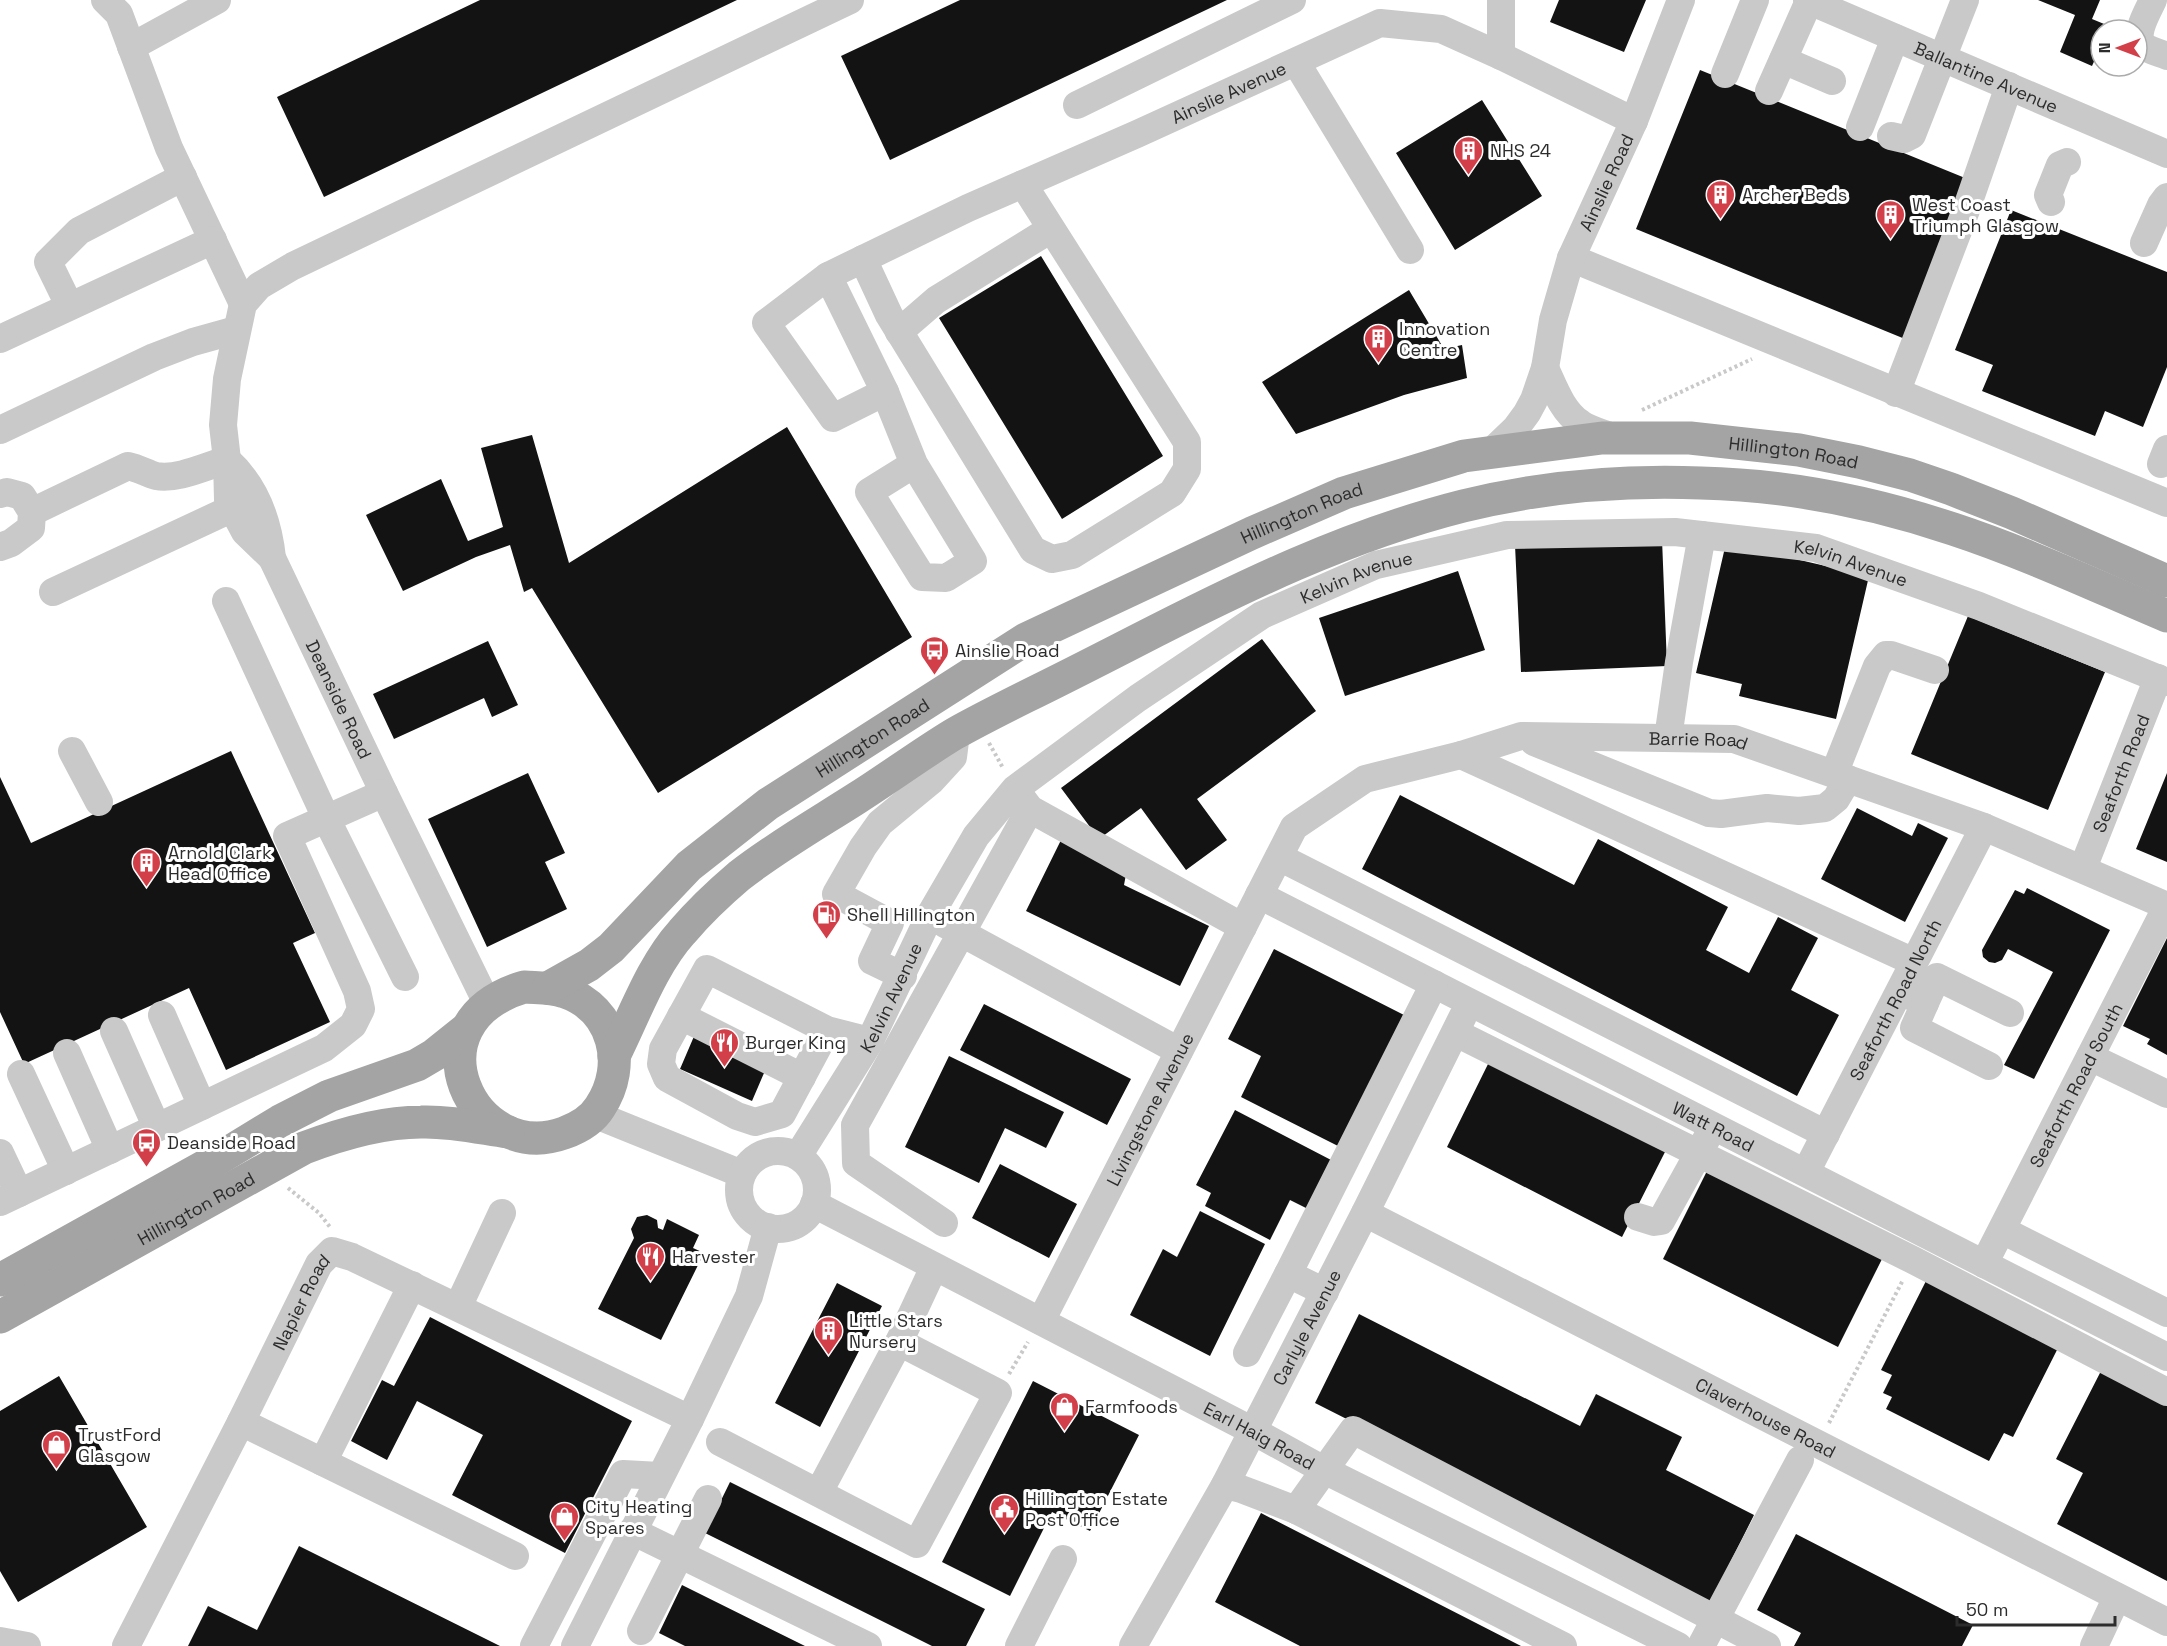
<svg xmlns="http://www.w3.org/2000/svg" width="2167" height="1646" font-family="'Space Grotesk',sans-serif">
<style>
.building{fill:#131313}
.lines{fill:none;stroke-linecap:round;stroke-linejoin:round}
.path{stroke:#c9c9c9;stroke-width:4;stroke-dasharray:3 3;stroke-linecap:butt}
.minor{stroke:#c9c9c9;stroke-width:28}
.major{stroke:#a4a4a4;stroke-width:33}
.labels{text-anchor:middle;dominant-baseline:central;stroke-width:6;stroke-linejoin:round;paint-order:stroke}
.street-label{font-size:18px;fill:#2c2c2c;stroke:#fff}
.poi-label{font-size:18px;fill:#2c2c2c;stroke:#fff;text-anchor:start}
</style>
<rect width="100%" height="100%" fill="#fff"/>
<!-- building -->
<path class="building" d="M480,0H737L324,197L277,97Z
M960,0H1227L890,160L841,56Z
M1559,0H1646L1624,52L1550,22Z
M2038,0H2100L2092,19L2109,26L2108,30H2101V46L2092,66L2060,52L2075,15Z
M1700,70L1970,180L1905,339L1636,229Z
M1482,100L1542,196L1455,250L1396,153Z
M2011,210L2167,272V367L2143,427L2105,411L2095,436L1982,391L1993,365L1955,350Z
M1041,256L1163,456L1062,519L939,318Z
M1409,290L1444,349L1462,345L1467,378L1404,395L1296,434L1262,382Z
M787,427L912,637L658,793L532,588L524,592L510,545L476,557L403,591L366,515L441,479L468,541L503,527L481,448L532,435L569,563Z
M1662,539L1667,666L1521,672L1515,545Z
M1726,543L1869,576L1836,719L1739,696L1742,684L1696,673Z
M1458,571L1485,650L1345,696L1319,618Z
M1968,616L2105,672L2048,810L1911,754Z
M1262,639L1316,711L1197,799L1227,840L1186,870L1141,808L1099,839L1061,788Z
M488,641L518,705L492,717L484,698L394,739L373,694Z
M231,751L315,933L293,943L330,1022L226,1070L189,988L24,1064L0,1012V777L31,843Z
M528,773L565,853L545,862L567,909L487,947L428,819Z
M2167,773V862L2136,849Z
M1400,795L1574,885L1598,839L1728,907L1706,950L1749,973L1778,917L1818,938L1791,990L1839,1015L1797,1096L1362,869Z
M1857,808L1912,836L1918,823L1948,838L1905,922L1821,879Z
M1062,838L1127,869L1124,885L1209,926L1180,986L1026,911Z
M2027,888L2110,930L2034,1079L2004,1065L2053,972L2008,949L2002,960L1995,963L1989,962L1983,957L1982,950L2015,890L2024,894Z
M2167,938V1055L2147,1044L2150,1039L2123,1026Z
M1274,949L1404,1015L1338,1146L1241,1097L1261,1056L1228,1039Z
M984,1004L1131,1079L1107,1125L960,1050Z
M695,1034L767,1066L752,1101L680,1069Z
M949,1056L1064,1112L1046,1148L1005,1128L979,1183L905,1147Z
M1490,1060L1666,1150L1622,1237L1447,1147Z
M1235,1110L1333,1161L1308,1209L1290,1200L1270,1240L1205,1206L1211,1193L1196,1185Z
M1000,1164L1077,1204L1049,1258L972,1218Z
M1707,1171L1882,1259L1838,1347L1663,1259Z
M1200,1211L1265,1244L1210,1356L1130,1315L1163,1249L1177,1257Z
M647,1215L657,1220L658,1228L663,1230L667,1219L699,1235L693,1248L704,1253L661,1340L598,1309L634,1238L631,1229L637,1217Z
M1926,1281L2058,1348L2013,1437L2004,1433L1989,1461L1886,1409L1892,1397L1883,1393L1892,1375L1881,1370Z
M837,1283L882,1306L820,1427L775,1403Z
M1359,1314L1580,1426L1596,1394L1682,1437L1666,1470L1754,1515L1710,1603L1315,1403Z
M430,1317L632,1421L565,1553L452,1495L483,1435L417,1401L387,1460L351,1441L382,1380L394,1386Z
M2102,1369L2167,1403V1581L2057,1524L2083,1473L2056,1459Z
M59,1376L147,1527L18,1602L0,1571V1411Z
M1033,1381L1139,1435L1090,1531L1052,1512L1010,1596L942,1562Z
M730,1482L985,1609L966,1646H932L705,1533Z
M1261,1513L1521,1646H1300L1215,1602Z
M1796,1534L1973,1625L1962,1646H1794L1801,1633L1757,1610Z
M299,1546L500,1646H188L208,1606L257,1630Z
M682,1585L805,1646H685L659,1633Z"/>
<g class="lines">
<!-- path -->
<path class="path" d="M1642,410L1752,359
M989,743L1003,768
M288,1188L319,1213L330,1227
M1009,1374L1028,1342
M1829,1423L1903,1280"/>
<!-- minor -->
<g class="minor">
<path d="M105,0L119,14L169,148L243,304"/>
<path d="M1501,0V56"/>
<path id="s1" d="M1807,0L2167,154"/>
<path d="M2153,0C2148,11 2132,37 2144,46C2150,51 2160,53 2167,56"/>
<path d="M131,47L217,0"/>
<path d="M1783,60L1832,81"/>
<path d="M1296,62L1410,250"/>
<path d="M1725,74L1755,0"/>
<path d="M1769,91L1809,1"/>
<path d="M1077,105L1292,0"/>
<path d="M1860,127L1895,38"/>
<path d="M1891,136L1904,139L1912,135L1965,0"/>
<path d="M2051,202L2048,195L2060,165L2067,162"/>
<path d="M2144,243L2161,205L2167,197"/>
<path d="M1571,258L2167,503"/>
<path d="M863,259L889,315L1033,550L1052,559L1072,555L1172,493L1187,469V442L1023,184"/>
<path d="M828,276L885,392L914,464L973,561L946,578L922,577L869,492L914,464"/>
<path d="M69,305L48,262L79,231L183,177"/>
<path d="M899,332L936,300L1051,229"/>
<path d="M0,339L213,240"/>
<path d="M1545,368C1554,387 1562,411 1580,423C1589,430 1604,433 1615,438"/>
<path id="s2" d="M885,392L833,418L766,323L828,276L968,208L1137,134L1380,23L1441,29L1501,56L1634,121"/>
<path d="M1896,393L1966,210L2009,86"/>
<path d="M0,430L154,357L193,342L236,330"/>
<path id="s3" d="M1492,451L1516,428L1527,413L1534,400L1545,368L1553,320L1571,258L1634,121L1681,0"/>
<path id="s4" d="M227,460C256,486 268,520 272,558L384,793L487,1003"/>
<path d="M2161,464L2167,449"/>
<path d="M0,494L7,492L22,496L32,512L31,528L11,543L0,547"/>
<path d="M32,512L128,466C138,468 148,474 156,476C178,480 206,466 227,460"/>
<path d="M272,558L245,532L228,500L227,460L223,425L227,379L243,304L259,286L293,266L850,0"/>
<path d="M53,592L233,508"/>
<path d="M226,601L326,818L405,977"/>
<path d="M1668,738L1679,662L1702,535"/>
<path d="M1534,742L1709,813L1721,814L1767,808L1799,811L1825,808L1836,799L1848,779"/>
<path d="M72,751L99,802"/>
<path d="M1461,755L1914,962"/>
<path d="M1834,774L1877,666L1886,655H1891L1935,670"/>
<path d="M1018,793L1030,809L1243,927"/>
<path d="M1279,857L1826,1134"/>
<path id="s5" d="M2083,868L2158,678"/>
<path id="s6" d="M1259,895L2167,1357"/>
<path d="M945,924L1179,1051"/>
<path d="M903,976L872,961L890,923L836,894L863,847L880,823L931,781L953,757L956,733"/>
<path d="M1900,991L1925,1003L1914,1028L1989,1066"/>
<path d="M1925,1003L1937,977L2010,1013"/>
<path d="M162,1015L202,1106"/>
<path d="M681,1016L802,1077"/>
<path d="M827,1030L782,1114L755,1122L737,1116L667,1078L661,1064L663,1049L707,969L827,1030L870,1041"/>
<path d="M114,1031L157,1128"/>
<path d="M1456,1033L1913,1260L2167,1392"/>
<path d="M67,1053L110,1150"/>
<path d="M2090,1057L2167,1094"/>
<path d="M21,1074L66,1171"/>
<path d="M596,1115L742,1174"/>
<circle cx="778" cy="1190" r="39"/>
<path d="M0,1153L19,1193"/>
<path id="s7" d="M798,1156L870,1041L930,915L976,836L1015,789L1138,698L1262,615L1376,565L1507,535L1675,532L1816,548L1979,606L2167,682"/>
<path id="s8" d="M1806,1172L1984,827"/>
<path d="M0,1202L324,1048L353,1025L361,1009L357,991L287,836L384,793"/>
<path id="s9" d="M814,1204L1253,1431L1324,1470L1678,1646"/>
<path id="s10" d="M1365,1213L2167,1622"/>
<path d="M1638,1217L1654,1222L1661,1221L1707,1138"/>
<path d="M944,1223L856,1163L855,1125L1030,809"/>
<path d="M2002,1230L2167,1313"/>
<path id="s11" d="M1984,1264L2167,906"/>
<path d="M1288,1274L1434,984"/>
<path d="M458,1307L502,1213"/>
<path id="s12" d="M1041,1321L1294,827L1365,779L1461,755L1521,736L1734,739L1984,827L2167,906"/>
<path d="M1247,1353L1288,1274L1325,1292"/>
<path d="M241,1422L515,1556"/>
<path d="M720,1442L917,1544L998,1393L899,1342"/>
<path d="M323,1462L412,1285"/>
<path d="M1225,1485L1241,1489L1296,1510L1563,1646"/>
<path d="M819,1492L899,1342L934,1267"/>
<path d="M1296,1510L1353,1430L1767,1646"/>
<path d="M632,1531L868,1646"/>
<path d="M641,1631L708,1499"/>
<path d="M0,1641L27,1646"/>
<path id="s13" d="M126,1646L241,1422L319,1264L332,1251L352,1257L690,1419"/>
<path d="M534,1646L623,1474L660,1476"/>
<path d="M575,1646L690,1419L749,1296L768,1227"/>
<path d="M1019,1646L1063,1559"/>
<path id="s14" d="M1133,1646L1225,1485L1365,1213L1463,1016"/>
<path d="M1701,1646L1800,1460"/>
<path d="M2094,1646L2117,1597"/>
</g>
<!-- major -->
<g class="major">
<path d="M524,987C537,988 552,987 565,992C614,1009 628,1065 600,1107C592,1120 578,1128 564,1133C473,1166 404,1023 524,987Z"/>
<path id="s15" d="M548,988L589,965L611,948L689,866L768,804L1026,639L1252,533L1344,493L1464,456L1602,438H1690L1799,450L1859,462L1910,475L1951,489L2012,513L2167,581"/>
<path d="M614,1056C634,1016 652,965 682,932C699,912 719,893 739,876C776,847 818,823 857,798C890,777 921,754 954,734C977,721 1001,709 1025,697C1062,679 1099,660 1136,641C1241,587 1348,535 1463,506C1540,487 1622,480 1701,483C1788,485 1872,502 1953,529C2026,553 2096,586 2167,616"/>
<path d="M0,1280L216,1160L280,1121L329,1096L417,1065L434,1055L464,1031"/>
<path id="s16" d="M0,1317L304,1148C341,1134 381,1122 421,1122C450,1121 480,1128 508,1132"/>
</g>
</g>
<!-- icons -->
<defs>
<symbol id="building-pin" viewBox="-11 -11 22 30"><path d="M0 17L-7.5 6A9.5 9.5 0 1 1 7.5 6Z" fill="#d33f49" stroke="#fff"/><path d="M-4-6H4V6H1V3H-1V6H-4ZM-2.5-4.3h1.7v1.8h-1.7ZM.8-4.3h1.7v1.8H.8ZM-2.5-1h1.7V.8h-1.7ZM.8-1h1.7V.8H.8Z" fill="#fff"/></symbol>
<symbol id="bus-pin" viewBox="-11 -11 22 30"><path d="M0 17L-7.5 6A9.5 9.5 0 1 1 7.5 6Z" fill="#d33f49" stroke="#fff"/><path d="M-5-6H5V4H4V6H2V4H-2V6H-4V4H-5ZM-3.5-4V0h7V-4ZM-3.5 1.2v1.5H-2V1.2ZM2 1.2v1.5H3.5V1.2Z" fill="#fff"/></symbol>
<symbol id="fuel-pin" viewBox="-11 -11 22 30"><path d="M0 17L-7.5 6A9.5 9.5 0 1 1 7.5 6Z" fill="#d33f49" stroke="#fff"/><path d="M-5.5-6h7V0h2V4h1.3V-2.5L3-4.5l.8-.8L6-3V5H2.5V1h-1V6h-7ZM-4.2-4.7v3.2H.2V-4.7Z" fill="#fff"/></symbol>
<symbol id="restaurant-pin" viewBox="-11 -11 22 30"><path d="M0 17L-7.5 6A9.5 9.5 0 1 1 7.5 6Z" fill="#d33f49" stroke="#fff"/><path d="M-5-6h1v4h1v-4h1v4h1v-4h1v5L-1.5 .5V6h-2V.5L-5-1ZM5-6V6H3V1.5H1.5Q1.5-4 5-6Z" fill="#fff"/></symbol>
<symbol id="shop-pin" viewBox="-11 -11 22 30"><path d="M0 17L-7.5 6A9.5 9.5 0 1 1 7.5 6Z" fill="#d33f49" stroke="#fff"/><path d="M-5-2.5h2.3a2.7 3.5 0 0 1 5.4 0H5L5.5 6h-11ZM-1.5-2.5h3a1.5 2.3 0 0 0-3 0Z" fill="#fff"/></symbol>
<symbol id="civic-pin" viewBox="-11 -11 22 30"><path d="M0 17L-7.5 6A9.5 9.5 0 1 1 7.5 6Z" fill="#d33f49" stroke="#fff"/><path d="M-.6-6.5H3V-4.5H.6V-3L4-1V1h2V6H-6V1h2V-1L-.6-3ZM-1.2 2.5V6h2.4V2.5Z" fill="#fff"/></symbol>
</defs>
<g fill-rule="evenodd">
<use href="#building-pin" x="1452" y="134" width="33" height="45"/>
<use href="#building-pin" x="1704" y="178" width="33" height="45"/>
<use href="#building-pin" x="1874" y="198" width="33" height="45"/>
<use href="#building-pin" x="1362" y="322" width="33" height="45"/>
<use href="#bus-pin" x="918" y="634" width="33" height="45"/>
<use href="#building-pin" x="130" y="846" width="33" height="45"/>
<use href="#fuel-pin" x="810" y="898" width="33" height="45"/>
<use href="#restaurant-pin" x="708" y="1026" width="33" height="45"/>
<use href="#bus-pin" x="130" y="1126" width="33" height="45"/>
<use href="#restaurant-pin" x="634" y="1240" width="33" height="45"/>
<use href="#building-pin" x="812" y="1314" width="33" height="45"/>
<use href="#shop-pin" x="1048" y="1390" width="33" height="45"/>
<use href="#shop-pin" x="40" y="1428" width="33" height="45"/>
<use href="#civic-pin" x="988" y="1492" width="33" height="45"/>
<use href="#shop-pin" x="548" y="1500" width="33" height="45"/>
</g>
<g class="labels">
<!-- street labels -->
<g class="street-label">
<text stroke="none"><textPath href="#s1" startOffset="195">Ballantine Avenue</textPath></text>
<text stroke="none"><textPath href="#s2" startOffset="693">Ainslie Avenue</textPath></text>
<text stroke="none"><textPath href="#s3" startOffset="297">Ainslie Road</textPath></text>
<text stroke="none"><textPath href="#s15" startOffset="1402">Hillington Road</textPath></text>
<text stroke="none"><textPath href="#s15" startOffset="898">Hillington Road</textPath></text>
<text stroke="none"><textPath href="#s7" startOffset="1336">Kelvin Avenue</textPath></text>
<text stroke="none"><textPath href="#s7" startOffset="832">Kelvin Avenue</textPath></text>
<text stroke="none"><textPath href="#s4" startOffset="267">Deanside Road</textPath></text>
<text stroke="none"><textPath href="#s15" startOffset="412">Hillington Road</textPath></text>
<text stroke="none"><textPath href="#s12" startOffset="980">Barrie Road</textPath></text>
<text stroke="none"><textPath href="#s5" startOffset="102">Seaforth Road</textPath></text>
<text stroke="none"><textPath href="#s7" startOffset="184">Kelvin Avenue</textPath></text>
<text stroke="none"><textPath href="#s8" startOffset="194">Seaforth Road North</textPath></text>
<text stroke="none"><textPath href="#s11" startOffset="201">Seaforth Road South</textPath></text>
<text stroke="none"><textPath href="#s12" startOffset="238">Livingstone Avenue</textPath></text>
<text stroke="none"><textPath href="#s6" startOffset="510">Watt Road</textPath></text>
<text stroke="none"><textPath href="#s16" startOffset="224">Hillington Road</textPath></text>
<text stroke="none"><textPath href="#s13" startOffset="386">Napier Road</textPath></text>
<text stroke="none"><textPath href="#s14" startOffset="363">Carlyle Avenue</textPath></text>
<text stroke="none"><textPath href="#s10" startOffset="450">Claverhouse Road</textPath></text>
<text stroke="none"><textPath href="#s9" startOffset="502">Earl Haig Road</textPath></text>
</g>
<!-- poi labels -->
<g class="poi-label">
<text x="1490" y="150">NHS 24</text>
<text x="1742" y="194">Archer Beds</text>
<text x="1912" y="204">West Coast<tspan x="1912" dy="21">Triumph Glasgow</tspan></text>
<text x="1399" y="328">Innovation<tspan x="1399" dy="21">Centre</tspan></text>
<text x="955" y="650">Ainslie Road</text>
<text x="168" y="852">Arnold Clark<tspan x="168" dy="21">Head Office</tspan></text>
<text x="847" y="914">Shell Hillington</text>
<text x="745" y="1042">Burger King</text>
<text x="167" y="1142">Deanside Road</text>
<text x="672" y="1256">Harvester</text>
<text x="849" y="1320">Little Stars<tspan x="849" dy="21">Nursery</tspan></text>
<text x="1085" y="1406">Farmfoods</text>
<text x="78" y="1434">TrustFord<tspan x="78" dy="21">Glasgow</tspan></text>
<text x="1025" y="1498">Hillington Estate<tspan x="1025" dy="21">Post Office</tspan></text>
<text x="585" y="1506">City Heating<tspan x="585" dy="21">Spares</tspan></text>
</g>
</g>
<!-- north arrow -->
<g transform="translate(2119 48) rotate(270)"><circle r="28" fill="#ffffff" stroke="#ababab" stroke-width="1.5"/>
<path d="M0-4.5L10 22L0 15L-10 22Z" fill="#d33f49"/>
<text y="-9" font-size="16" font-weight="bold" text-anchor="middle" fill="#2c2c2c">N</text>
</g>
<!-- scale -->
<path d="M1957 1616v9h158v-9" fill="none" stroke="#2c2c2c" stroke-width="3"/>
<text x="1966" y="1616" font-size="18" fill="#2c2c2c" stroke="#ffffff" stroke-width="4.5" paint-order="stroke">50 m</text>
</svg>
